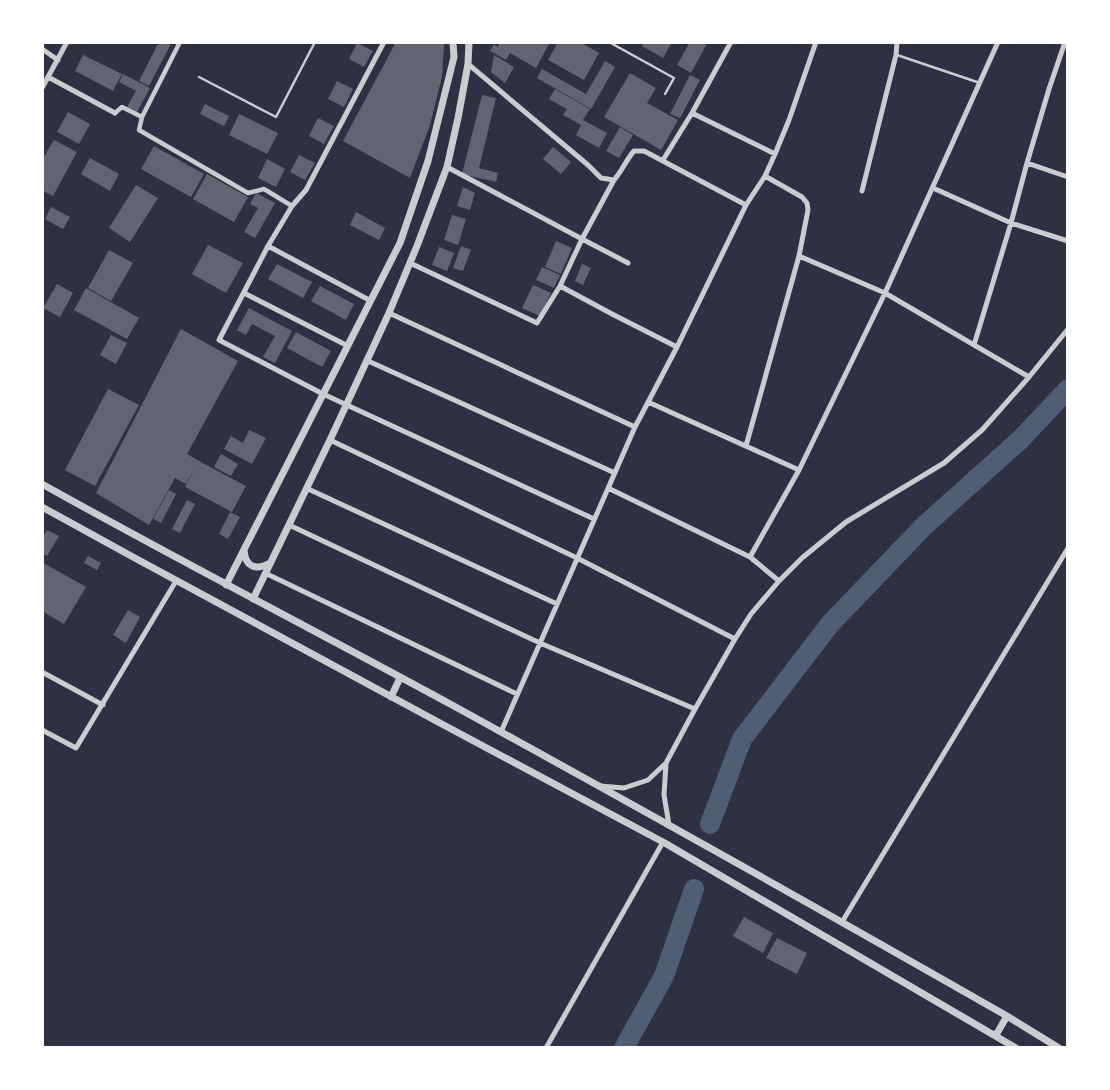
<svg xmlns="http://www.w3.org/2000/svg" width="1110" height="1090" font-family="Raleway,sans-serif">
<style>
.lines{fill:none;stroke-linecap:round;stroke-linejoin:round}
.river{stroke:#4f5d75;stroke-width:20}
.building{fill:#626471}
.service{stroke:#caccd0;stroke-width:2.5}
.pedestrian{stroke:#caccd0;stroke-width:4.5}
.minor{stroke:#caccd0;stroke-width:5}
.tertiary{stroke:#caccd0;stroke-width:7}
</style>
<rect width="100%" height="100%" fill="#2d3142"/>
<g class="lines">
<!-- river -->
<path class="river" d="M710,824L742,739L830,624L924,526L1021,439L1068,389
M624,1048L664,976L694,889"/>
</g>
<!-- building -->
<path class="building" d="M159,42H172L149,86L139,81Z
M396,42H444V46L442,77L430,125L410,178L343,141Z
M500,42H550L536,68L510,53L506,60L490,51L494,44L498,47Z
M558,42H580L599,53L584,80L548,60Z
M644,42H672L663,58L642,46Z
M690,42H708L691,73L677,65Z
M357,43L373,51L364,67L349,59Z
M83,55L122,74L113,91L75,71Z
M494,55L514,67L505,83L491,72Z
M605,61L615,67L591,109L537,78L542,69L586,94Z
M630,73L656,88L647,103L678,120L661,150L604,117Z
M123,74L150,88L137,112L127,107L136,91L119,82Z
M690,75L700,80L680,118L670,114Z
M337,81L353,89L344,107L328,99Z
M555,89L590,109L583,120L607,133L599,148L576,135L581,125L563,115L567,109L549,99Z
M482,95L496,98L479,168L498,173L496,182L462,174Z
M205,104L229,116L224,126L200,114Z
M68,112L90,124L79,144L57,132Z
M239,114L278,133L267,154L229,135Z
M318,118L334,126L324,144L309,136Z
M620,127L633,135L619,158L606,151Z
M54,140L77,152L53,196L42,190V160Z
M154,146L204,174L191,197L141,169Z
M553,147L571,162L561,174L543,159Z
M299,155L315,163L305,180L290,172Z
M90,158L119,174L110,191L81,174Z
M267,159L285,169L276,187L258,178Z
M207,174L248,197L234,222L193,199Z
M136,185L158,198L130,242L109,228Z
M463,187L475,193L470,210L457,206Z
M256,193L275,203L255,238L244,232L258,208L250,204Z
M51,207L70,217L63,229L45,219Z
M356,212L385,228L379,240L350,225Z
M452,215L466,219L458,245L444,240Z
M556,241L572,248L561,274L545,267Z
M208,245L243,263L226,293L192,274Z
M461,246L471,250L463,271L453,268Z
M439,247L454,253L447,271L432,265Z
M109,250L133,263L111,301L88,288Z
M277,264L312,282L303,298L268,279Z
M582,264L591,268L583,285L575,281Z
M542,267L560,275L554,288L536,280Z
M57,284L73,293L60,317L43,308Z
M533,285L551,293L540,316L522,308Z
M320,286L354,304L346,320L311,301Z
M86,288L139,318L127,339L74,310Z
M249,308L292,331L275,363L263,357L275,336L252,324L246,335L237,330Z
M181,329L238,361L187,454L199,461L186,484L175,478L149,525L96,493Z
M296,332L331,351L322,367L287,348Z
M111,335L127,343L116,364L100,355Z
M108,389L139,405L95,486L65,470Z
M249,430L266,438L252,464L224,449L231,436L243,443Z
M221,454L238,464L231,476L214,467Z
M199,461L246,486L232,512L185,487Z
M169,490L176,494L161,523L153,519Z
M187,500L195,504L180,533L172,529Z
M230,512L240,517L228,539L219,534Z
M47,530L59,536L47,556L42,553V538Z
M88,556L101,563L97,570L84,563Z
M42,562L86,587L64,624L42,611Z
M128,610L140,617L126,643L113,635Z
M744,917L773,933L763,953L733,936Z
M777,938L807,953L797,974L766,958Z"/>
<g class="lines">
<!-- service -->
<path class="service" d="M609,42L674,78L665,94
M897,55L980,83
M199,77L276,117L315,42"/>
<!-- pedestrian -->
<path class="pedestrian" d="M115,113L122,107L142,117L139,130L248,193L264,189L292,206
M142,117L180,42"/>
<!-- minor -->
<path class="minor" d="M384,42L306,190L292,206L268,246L219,340L323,394L594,519
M42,49L58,60
M468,64L588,165L601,178L614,180C622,171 626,160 634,151H644L746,205
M48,77L115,113
M42,88L67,42
M692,113L775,154
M663,160L692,113L731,42
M1027,163L1068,177
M614,180L582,239L628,263
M933,188L1011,223L1068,241
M862,191L896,55L897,42
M268,246L371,301
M799,256L885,293L1029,377
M410,263L537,323L560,286L582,239L447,167
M560,286L612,314L677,347
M244,293L348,346
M389,313L635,427
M974,345L1011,223L1027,163L1049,89L1065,42
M366,360L615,473
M648,402L799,470
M330,440L577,558L735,639
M746,446L799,256L808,210L807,203L802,197L765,176
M306,488L557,604
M608,488L750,557L779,581
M289,525L540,643L695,709
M750,557L799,470L885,293L998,42
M265,573L517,694
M42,672L103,705
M42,730L76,748L176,581
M501,732L635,427L677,347L746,205L765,176L775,154L789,120L816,42
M666,764L664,795L669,825
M600,786L624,788L648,780L666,763L695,709L735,639L751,614L779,581L802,558L846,522L944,463L982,430L1029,377L1068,329
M842,922L1068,548
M546,1048L663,842"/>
<!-- tertiary -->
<path class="tertiary" d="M42,484C178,560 316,631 452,705C638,807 823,911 1007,1016L1059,1048
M42,507L133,557L440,723L663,842L1016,1048
M244,550C245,567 256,571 270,563
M226,585L400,243L428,161L454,57L453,42
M253,599L330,440L389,313L417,246L447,167L458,118L468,64L469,42
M391,697L400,678
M996,1035L1007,1016"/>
</g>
<!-- border -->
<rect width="1110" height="1090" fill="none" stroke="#ffffff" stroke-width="88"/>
</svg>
